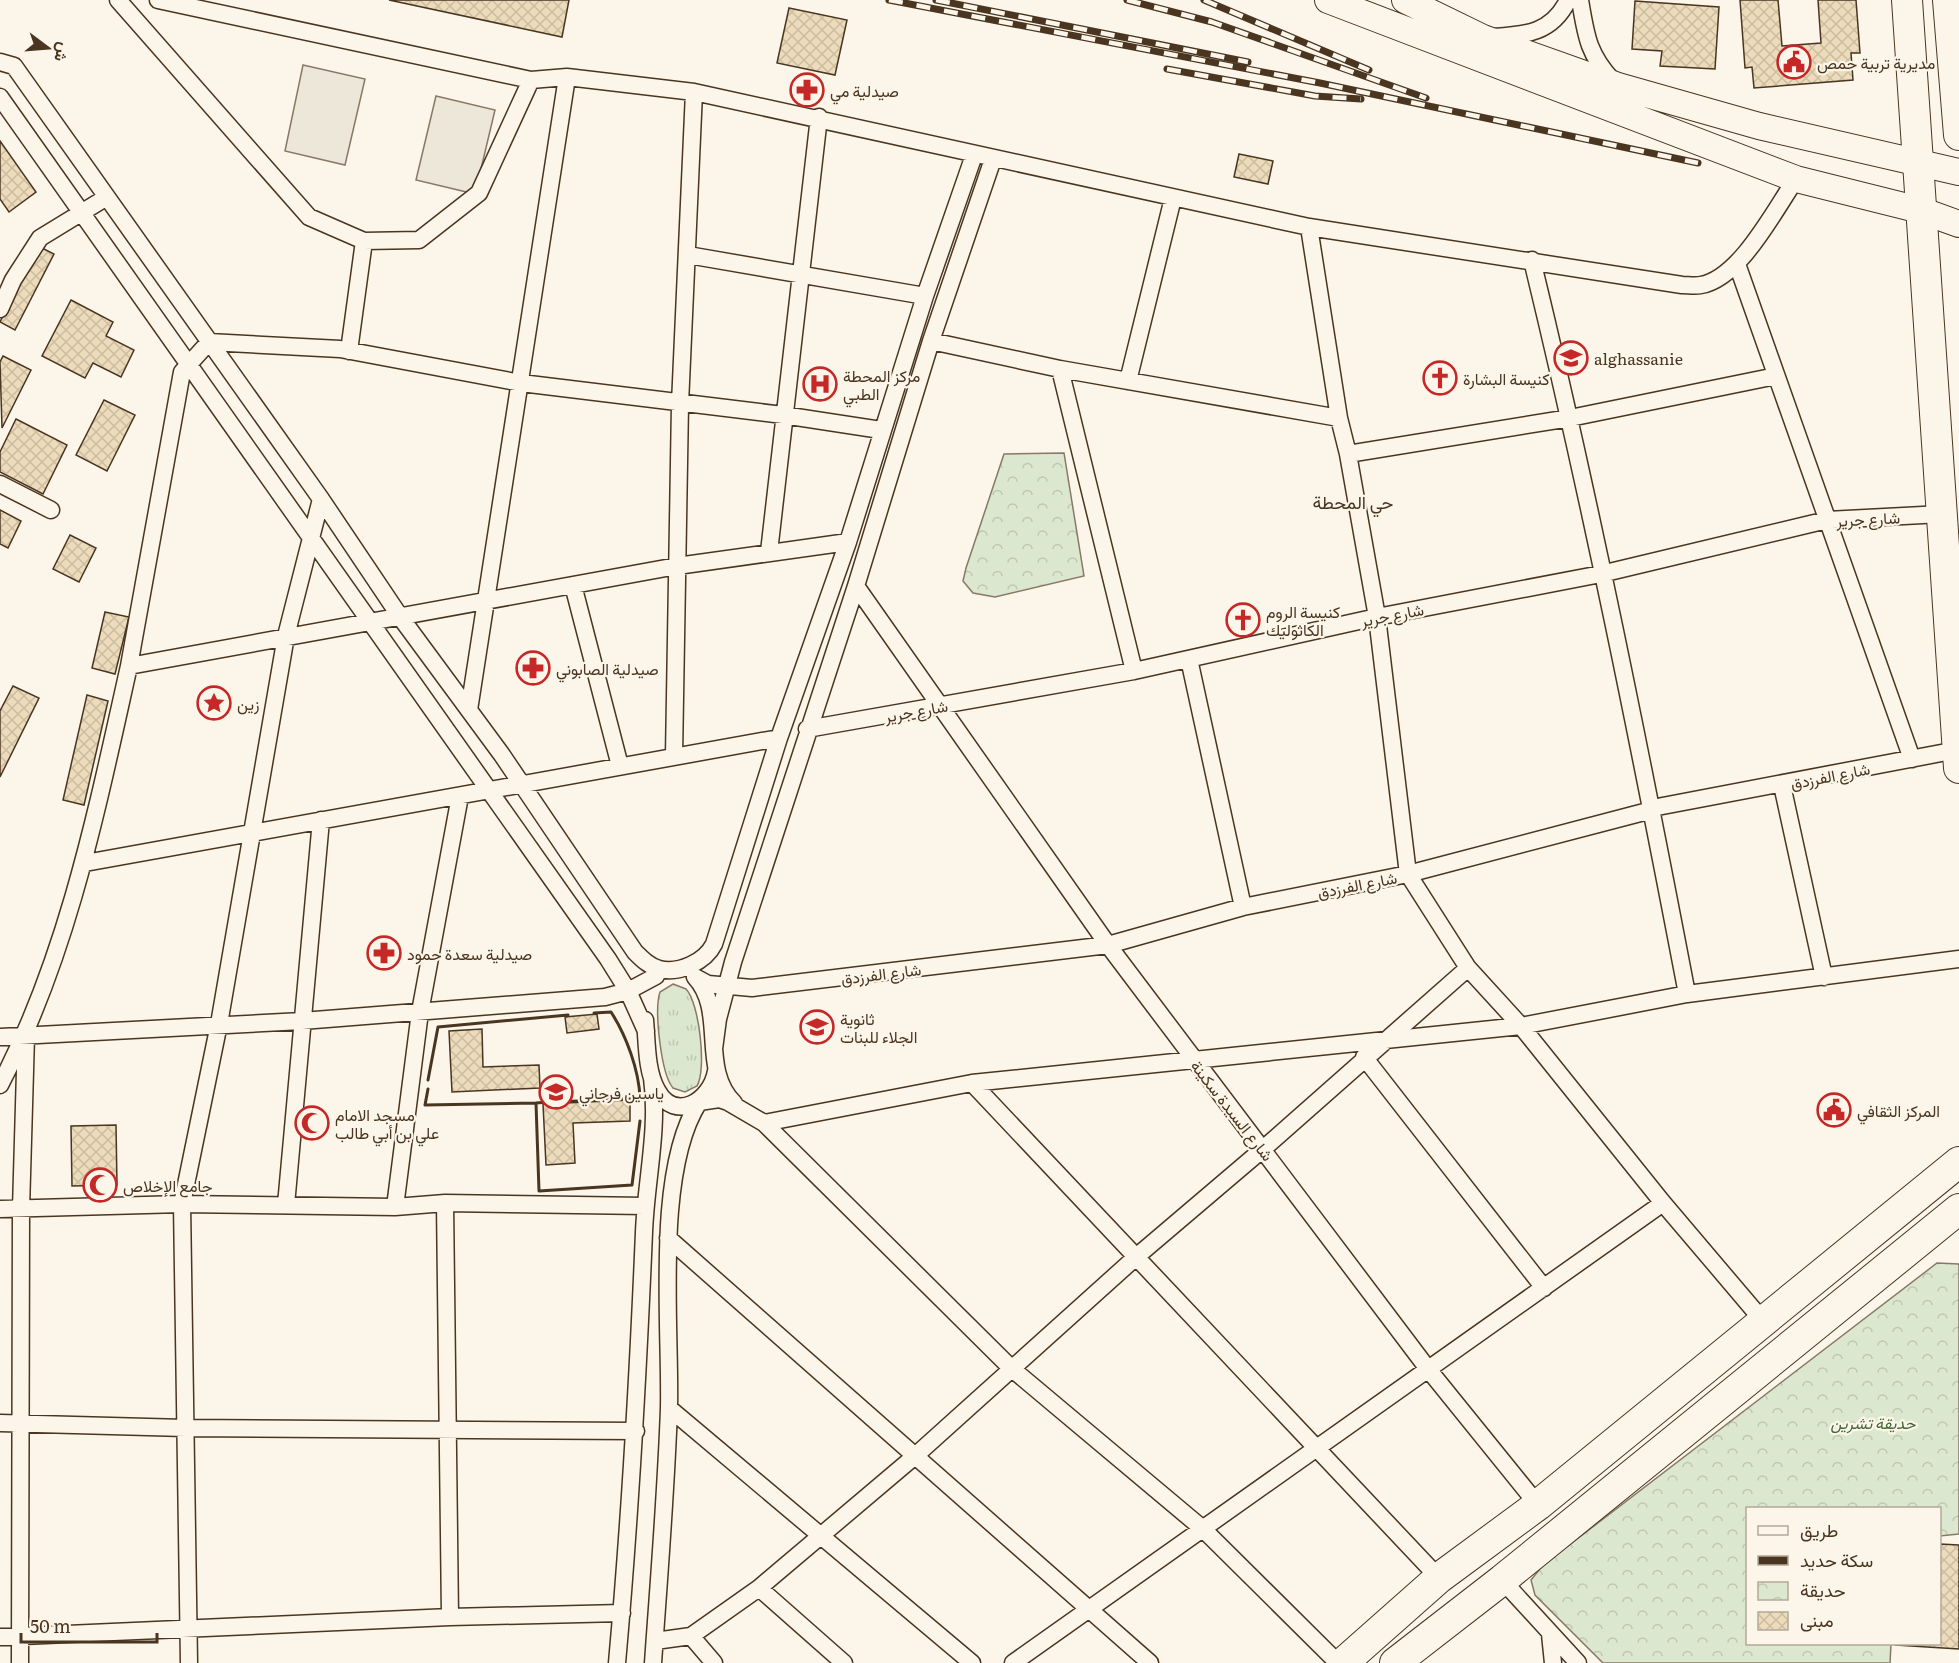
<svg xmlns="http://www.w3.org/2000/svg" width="1959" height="1663" font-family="Literata,Vazirmatn,serif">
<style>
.grass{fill:url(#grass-tufts);stroke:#887966;stroke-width:1.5}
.park{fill:url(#park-crowns);stroke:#887966;stroke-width:1.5}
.parking{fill:#ede7d9;stroke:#887966;stroke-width:1.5}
.building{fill:url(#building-cross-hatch);stroke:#4a3520;stroke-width:1.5}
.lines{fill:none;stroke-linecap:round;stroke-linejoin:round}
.street-casing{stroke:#4a3520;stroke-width:19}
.primary-casing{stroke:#4a3520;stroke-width:28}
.highway-casing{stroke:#4a3520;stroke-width:32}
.street{stroke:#fbf6e9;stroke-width:16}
.primary{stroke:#fbf6e9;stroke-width:26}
.highway{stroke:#fbf6e9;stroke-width:30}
.rail-casing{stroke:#4a3520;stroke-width:7}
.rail{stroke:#fbf6e9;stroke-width:4.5;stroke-dasharray:14;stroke-linecap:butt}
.wall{stroke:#4a3520;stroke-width:3}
.labels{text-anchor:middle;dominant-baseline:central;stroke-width:4.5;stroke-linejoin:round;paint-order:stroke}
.poi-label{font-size:16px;fill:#4a3520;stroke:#fbf6e9;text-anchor:start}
.street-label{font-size:16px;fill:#4a3520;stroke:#fbf6e9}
.park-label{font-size:16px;font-style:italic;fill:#436837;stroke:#fbf6e9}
.neighbourhood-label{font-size:18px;fill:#4a3520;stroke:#fbf6e9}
</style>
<defs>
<pattern id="grass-tufts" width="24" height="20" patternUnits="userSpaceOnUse" patternTransform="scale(1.5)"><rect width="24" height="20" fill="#dce7d0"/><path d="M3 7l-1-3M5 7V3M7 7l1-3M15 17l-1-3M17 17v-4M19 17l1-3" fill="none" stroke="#bec7b2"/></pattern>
<pattern id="park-crowns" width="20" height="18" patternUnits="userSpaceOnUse" patternTransform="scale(1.5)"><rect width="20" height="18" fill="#dce7d0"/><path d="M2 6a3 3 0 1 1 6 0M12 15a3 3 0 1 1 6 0" fill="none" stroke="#bec7b2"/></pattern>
<pattern id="building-cross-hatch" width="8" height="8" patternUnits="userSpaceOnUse" patternTransform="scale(1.5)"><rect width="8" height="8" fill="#ecdcbc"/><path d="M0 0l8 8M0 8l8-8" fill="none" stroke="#ccbda1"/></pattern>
</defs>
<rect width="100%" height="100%" fill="#fbf6e9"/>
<!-- grass -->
<path class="grass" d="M673,984L686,989C699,1002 707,1069 697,1086L685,1092L673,1088C661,1074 654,1010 660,992Z"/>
<!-- park -->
<path class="park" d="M1064,453L1084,576L995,597L973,593L963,581L966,568L1004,454Z
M1937,1263L1959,1264V1534L1940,1536V1508H1748V1644H1891L1890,1663H1603L1535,1595L1531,1580L1543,1565Z"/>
<!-- parking -->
<path class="parking" d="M303,65L365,79L345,165L285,151Z
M436,96L495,110L475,194L416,180Z"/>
<!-- building -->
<path class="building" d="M389,0H569L562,37Z
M1740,0H1778L1782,46L1821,43L1818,0H1856L1860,53H1851L1853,80L1754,88L1752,67L1745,68Z
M1635,1L1719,7L1715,69L1660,66L1662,51L1632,49Z
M789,8L847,20L835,75L777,63Z
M0,141L36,192L9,212L0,199Z
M1239,154L1273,161L1268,184L1234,177Z
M38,246L54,254L15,330L0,322Z
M71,300L113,322L106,336L134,350L121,377L93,363L85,378L42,356Z
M3,356L31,370L2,428L0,362Z
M104,400L135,415L107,471L76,455Z
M16,419L67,445L43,494L0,472V452Z
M0,510L21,521L8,548L0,544Z
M70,535L96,548L79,582L53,569Z
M105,612L129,617L115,674L92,668Z
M13,686L39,698L0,777V711Z
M87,695L108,701L84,805L63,800Z
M597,1014L599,1029L567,1033L565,1017Z
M482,1029L483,1067L539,1065L540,1088L452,1092L449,1031Z
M630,1100V1121L573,1123L575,1163L546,1165L543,1104Z
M116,1125L117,1185L72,1186L71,1126Z
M1940,1544L1959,1545V1649L1895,1645L1940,1644Z"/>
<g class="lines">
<defs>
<path id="street" d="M118,0L309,217L364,241L419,240L479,193L531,80
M158,0L531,80L567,77L694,92L1309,227L1682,285C1688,285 1695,286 1701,285C1740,278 1774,211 1796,179
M1580,0C1586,36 1588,54 1613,81
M1494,37C1526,35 1552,33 1568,0
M0,62L14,66L321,499L401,618L502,755L635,952C642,959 649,966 659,969C679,974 705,962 714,944L779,738L848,542L925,296L974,155
M0,97L608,959L628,991L646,1031
M1309,227L1339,418L1348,454L1377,617L1408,874L1468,968L1521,1026L1663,1203L1764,1322
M688,255L925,296
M1532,260C1591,503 1640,748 1687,994
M1737,264L1912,759
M0,309L13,280L40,238L107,197
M931,341L1060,369L1339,418
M349,351L364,241
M1060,369L1134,671
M1128,381L1173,198
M1348,454L1570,418L1776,376
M0,484L51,510
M848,542L677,566L129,666L182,372L209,342L340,349L521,383L783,415L881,430
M769,552L819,117
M573,585L620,766
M856,586L1108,945L1428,1369L1538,1505
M1189,659L1243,907
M469,710L567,77
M807,729L1134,671L1377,617L1601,574L1827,520L1942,514
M674,756L680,404L694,92
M1782,785L1824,977
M460,796L420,1012L395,1207L445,1203L450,1617L622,1613
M85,863L779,738
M695,977L708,984L752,988L1108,945L1243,907L1408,874L1648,811L1652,808L1957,750
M695,977C727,1011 699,1069 734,1103
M645,1020C647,1041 646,1071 657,1090C675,1123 711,1101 716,1071
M0,1037L302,1021L605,997L628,991L656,976
M714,1049L718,1019L733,962L856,586L931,341L993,159
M1364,1057L1544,1288
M972,1083L1439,1578
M0,1085C68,955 97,809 129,666
M764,1123L972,1083L1521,1026L1687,994L1959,959
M445,1203L645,1206
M286,1205L321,820
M0,1209L182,1204L395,1207
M668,1238L1150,1663
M669,1408L972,1663
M0,1423L185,1428L636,1431
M1502,1580L1578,1663
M759,1588L844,1663
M1550,1634L1553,1663
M691,1636L714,1663
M0,1637L450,1617
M655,1641L691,1636L759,1588L915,1456L1136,1257L1263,1149L1468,968
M20,1663L21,1209L26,1036
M189,1663L182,1204L219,1024L286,636L321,499
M617,1663C630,1519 638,1376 644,1232C646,1180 659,1129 652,1078
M653,1663C659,1578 666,1493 669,1408C671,1325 654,1172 699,1102L719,1099L728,1102L764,1123L1011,1368L1203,1529L1338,1663
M1013,1663L1663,1203"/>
<path id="primary" d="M1328,0L1796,179L1920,210L1959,224
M1405,0L1483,38L1618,86L1759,126L1959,172"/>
<path id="highway" d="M1907,0L1959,768
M1948,0L1959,135
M1343,1663L1439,1578L1538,1505L1959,1162
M1395,1663L1502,1580L1959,1209"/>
</defs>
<!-- street casing -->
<use href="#street" class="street-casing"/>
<!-- primary casing -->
<use href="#primary" class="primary-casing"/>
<!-- highway casing -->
<use href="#highway" class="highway-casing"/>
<!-- street -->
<use href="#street" class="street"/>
<!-- primary -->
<use href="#primary" class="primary"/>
<!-- highway -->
<use href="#highway" class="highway"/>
<defs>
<path id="rail" d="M889,0L1320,83L1698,163
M936,0L1248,62
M1127,0L1212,22L1426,98
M1204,0L1369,70
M1167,69L1315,96L1361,99"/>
</defs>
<!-- rail casing -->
<use href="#rail" class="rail-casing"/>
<!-- rail -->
<use href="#rail" class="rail"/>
<!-- wall -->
<path class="wall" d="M428,1080L438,1027L568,1015
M428,1089L425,1105L536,1103L539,1191L632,1185L640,1121
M557,1102L640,1098C639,1070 626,1035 611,1012L594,1013
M536,1103L548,1102"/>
</g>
<!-- icons -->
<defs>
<symbol id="civic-ring" viewBox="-11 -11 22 22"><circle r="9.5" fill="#fbf6e9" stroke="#c62828" stroke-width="1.5"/><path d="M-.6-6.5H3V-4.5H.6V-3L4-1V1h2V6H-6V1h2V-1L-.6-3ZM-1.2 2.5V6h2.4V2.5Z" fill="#c62828"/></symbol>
<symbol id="pharmacy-ring" viewBox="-11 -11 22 22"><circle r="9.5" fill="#fbf6e9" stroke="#c62828" stroke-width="1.5"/><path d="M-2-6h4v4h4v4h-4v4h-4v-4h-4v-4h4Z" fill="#c62828"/></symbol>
<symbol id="school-ring" viewBox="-11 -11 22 22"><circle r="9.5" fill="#fbf6e9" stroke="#c62828" stroke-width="1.5"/><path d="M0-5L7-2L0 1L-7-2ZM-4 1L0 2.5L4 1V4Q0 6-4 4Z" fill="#c62828"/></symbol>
<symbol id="church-ring" viewBox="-11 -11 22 22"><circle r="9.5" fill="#fbf6e9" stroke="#c62828" stroke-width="1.5"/><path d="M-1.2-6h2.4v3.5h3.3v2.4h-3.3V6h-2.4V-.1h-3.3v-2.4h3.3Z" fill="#c62828"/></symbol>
<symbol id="hospital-ring" viewBox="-11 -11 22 22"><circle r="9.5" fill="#fbf6e9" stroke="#c62828" stroke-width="1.5"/><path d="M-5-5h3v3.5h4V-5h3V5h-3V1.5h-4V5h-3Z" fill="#c62828"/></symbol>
<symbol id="sight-ring" viewBox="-11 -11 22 22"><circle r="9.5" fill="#fbf6e9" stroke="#c62828" stroke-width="1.5"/><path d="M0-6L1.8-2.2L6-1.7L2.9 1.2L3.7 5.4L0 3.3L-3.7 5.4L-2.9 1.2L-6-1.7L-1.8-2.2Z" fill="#c62828"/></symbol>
<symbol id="mosque-ring" viewBox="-11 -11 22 22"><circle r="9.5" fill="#fbf6e9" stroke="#c62828" stroke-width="1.5"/><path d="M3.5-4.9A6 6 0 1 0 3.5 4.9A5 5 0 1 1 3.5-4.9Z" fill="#c62828"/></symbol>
</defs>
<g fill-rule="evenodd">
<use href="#civic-ring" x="1775" y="43" width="38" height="38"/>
<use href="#pharmacy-ring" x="788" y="71" width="38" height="38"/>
<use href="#school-ring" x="1552" y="339" width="38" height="38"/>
<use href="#church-ring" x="1421" y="359" width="38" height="38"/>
<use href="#hospital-ring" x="801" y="365" width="38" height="38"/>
<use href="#church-ring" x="1224" y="601" width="38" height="38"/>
<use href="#pharmacy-ring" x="514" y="649" width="38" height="38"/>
<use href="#sight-ring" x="195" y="684" width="38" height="38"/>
<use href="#pharmacy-ring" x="365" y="934" width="38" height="38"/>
<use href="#school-ring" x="798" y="1008" width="38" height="38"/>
<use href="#school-ring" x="537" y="1073" width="38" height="38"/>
<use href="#civic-ring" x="1815" y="1091" width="38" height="38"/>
<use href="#mosque-ring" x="293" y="1104" width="38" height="38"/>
<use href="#mosque-ring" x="81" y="1166" width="38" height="38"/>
</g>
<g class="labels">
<!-- poi labels -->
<g class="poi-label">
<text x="1817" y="62">مديرية تربية حمص</text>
<text x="830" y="90">صيدلية مي</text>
<text x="1594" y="358">alghassanie</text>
<text x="843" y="375">مركز المحطة<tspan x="843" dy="18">الطبي</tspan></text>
<text x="1463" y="378">كنيسة البشارة</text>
<text x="1266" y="611">كنيسة الروم<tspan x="1266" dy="18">الكاثوليك</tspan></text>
<text x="556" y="668">صيدلية الصابوني</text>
<text x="237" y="703">زين</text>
<text x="407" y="953">صيدلية سعدة حمود</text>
<text x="840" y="1018">ثانوية<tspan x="840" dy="18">الجلاء للبنات</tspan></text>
<text x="579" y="1092">ياسين فرجاني</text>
<text x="1857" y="1110">المركز الثقافي</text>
<text x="335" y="1114">مسجد الامام<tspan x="335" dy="18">علي بن أبي طالب</tspan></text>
<text x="123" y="1185">جامع الإخلاص</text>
</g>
<!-- street labels -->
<g class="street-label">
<text transform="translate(1868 518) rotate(-3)">شارع جرير</text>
<text transform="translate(1392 614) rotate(-11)">شارع جرير</text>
<text transform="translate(916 710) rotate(-10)">شارع جرير</text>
<text transform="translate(1830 775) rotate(-11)">شارع الفرزدق</text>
<text transform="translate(1357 884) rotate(-11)">شارع الفرزدق</text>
<text transform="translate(881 973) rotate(-7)">شارع الفرزدق</text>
<text transform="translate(1233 1110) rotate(52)">شارع السيدة سكينة</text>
</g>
<!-- park labels -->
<g class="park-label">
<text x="1873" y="1422">حديقة تشرين</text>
</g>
<!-- neighbourhood labels -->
<g class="neighbourhood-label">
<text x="1353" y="501">حي المحطة</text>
</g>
</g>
<!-- legend -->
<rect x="1746" y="1507" width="195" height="138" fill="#fbf6e9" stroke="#b4a999" stroke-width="1.5"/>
<rect x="1758" y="1526" width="30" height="9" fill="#fbf6e9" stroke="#b4a999" stroke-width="1.5"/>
<text x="1800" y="1537" font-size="18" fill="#4a3520">طريق</text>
<rect x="1758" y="1556" width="30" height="9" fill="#4a3520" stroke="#b4a999" stroke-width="1.5"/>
<text x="1800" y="1567" font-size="18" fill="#4a3520">سكة حديد</text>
<rect x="1758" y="1582" width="30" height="18" fill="url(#park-crowns)" stroke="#b4a999" stroke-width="1.5"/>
<text x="1800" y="1597" font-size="18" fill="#4a3520">حديقة</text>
<rect x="1758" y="1612" width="30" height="18" fill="url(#building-cross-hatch)" stroke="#b4a999" stroke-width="1.5"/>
<text x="1800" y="1627" font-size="18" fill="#4a3520">مبنى</text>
<!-- north arrow -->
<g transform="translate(48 48) rotate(106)" stroke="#fbf6e9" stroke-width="4.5" paint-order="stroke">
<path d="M0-4.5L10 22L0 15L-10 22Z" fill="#4a3520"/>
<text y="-9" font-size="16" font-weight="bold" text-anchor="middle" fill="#4a3520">ش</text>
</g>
<!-- scale -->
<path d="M21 1633v9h136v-9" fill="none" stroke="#4a3520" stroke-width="3"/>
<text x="30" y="1633" font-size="18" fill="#4a3520" stroke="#fbf6e9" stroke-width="4.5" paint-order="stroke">50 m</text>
</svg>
